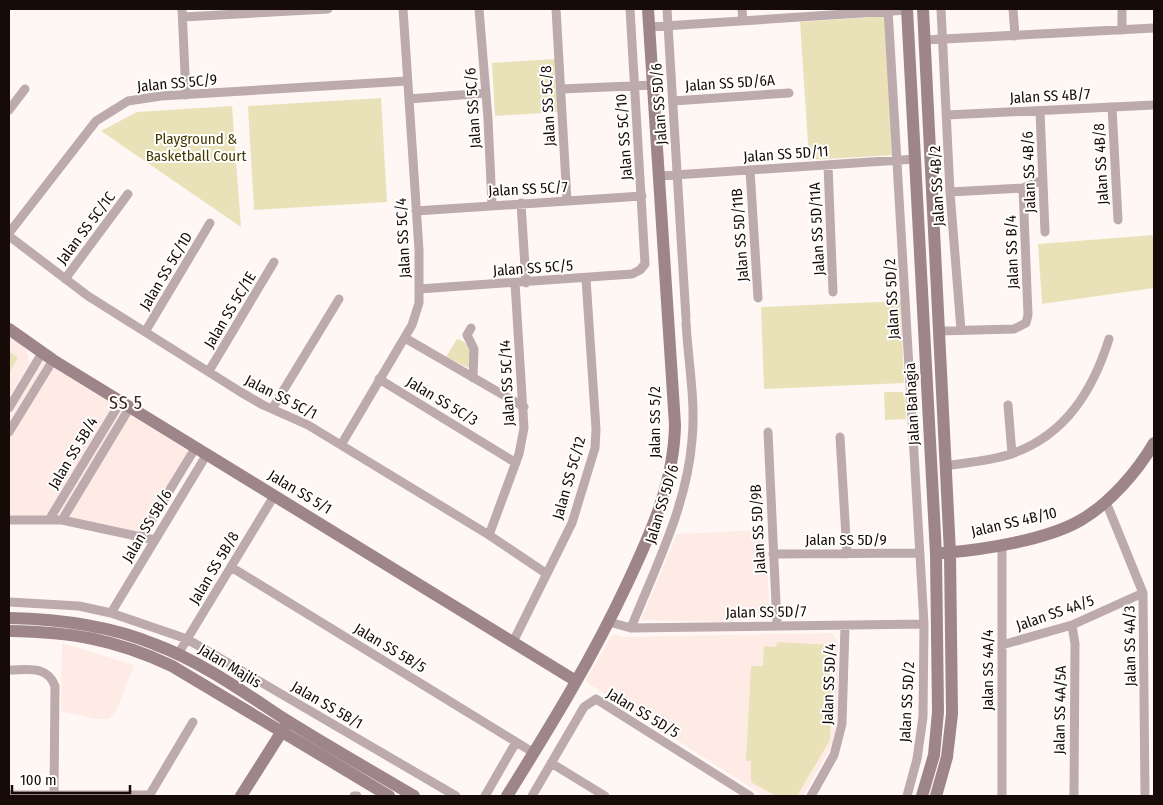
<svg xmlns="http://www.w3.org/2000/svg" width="1163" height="805" font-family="'Fira Sans Condensed',sans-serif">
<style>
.built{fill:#feebe5}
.green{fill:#e9e2b9}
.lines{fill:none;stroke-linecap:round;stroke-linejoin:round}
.street{stroke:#bcaaad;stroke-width:9}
.secondary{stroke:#9e8589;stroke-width:12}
.labels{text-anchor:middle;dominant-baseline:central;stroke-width:4;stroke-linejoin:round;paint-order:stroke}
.street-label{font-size:15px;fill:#170b07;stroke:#fff}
.park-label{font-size:15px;fill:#433a00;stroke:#fff}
.quarter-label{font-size:18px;letter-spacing:1px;fill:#3e2219;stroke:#fff}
</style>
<rect width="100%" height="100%" fill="#fff7f4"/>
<!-- built -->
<path class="built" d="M9,336L26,349L30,363L9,397Z
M43,361L194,455L148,533L45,516L9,515V417Z
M765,530L770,618L723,622L641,620L677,534Z
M832,633L838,641V711L835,740L803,796H764L585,681L613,634L625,637Z
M62,643L134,665L116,712L109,719H96L61,711Z"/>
<!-- green -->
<path class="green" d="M886,16L895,155L809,160L800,22Z
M555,59L559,112L495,116L492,63Z
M381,98L387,202L254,210L248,106Z
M232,106L241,227L101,131L137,112Z
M1154,235V288L1042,304L1038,244Z
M901,301L904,383L764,389L761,307Z
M457,339C471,343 470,351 471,364L468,368L446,357Z
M9,351L18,358L9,373Z
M884,392H905L906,419L885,420Z
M777,642L833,645L830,740L797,796H776L751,782V761H746L751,666H763L764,646L776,647Z"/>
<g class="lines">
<!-- street -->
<path class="street" d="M182,9L186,95
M479,9L488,119L492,205
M556,9L567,201
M667,9L686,318
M742,9L743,21
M888,9L924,624L923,717L917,759L907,796
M941,9L950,192L961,330
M1013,9L1015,36
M1122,9V30
M183,17L328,9
M649,27L907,10
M925,40L1154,28
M562,89L653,85
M409,99L486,93
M673,101L789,93
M1112,107L1118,220
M9,110L25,89
M1040,111L1045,232
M947,115L1154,105
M828,165L833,292
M750,170L758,298
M659,176L916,159
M950,192L1023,188L1043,180
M521,203L526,283
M416,211L642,196
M9,233L96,121L128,101L161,96L407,81
M9,236L88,296L239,391L263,405L308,425L489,535L547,574
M65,279L128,194
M419,289L632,274L640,270L645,264L630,9
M471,328L467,335L474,349L473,378
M939,331L1014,329L1026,323L1028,315L1023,188
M145,332L210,223
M405,338L524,407
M209,371L274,262
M379,379L516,463
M1008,405L1012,454
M9,408L42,353
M272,409L339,299
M9,432L53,360
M768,432L777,625
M840,437L847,554
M341,445L412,325L419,303V250L403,9
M946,466C967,462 993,461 1014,453C1066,434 1093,390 1109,339
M1106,502L1143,593L1145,796
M9,520H62L155,540
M49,520L121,401
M62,520L130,407
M489,535L519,454L524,428L515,283
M141,537L196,447
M773,554L920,553
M231,567L534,753
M9,602L79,606L111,613L187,639L456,796
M111,613L207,454
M609,622L631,628L924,624
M1072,625L1075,644L1074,796
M631,628C655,568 687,506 692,440C696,402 688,361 686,322
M513,642L572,523L595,448L596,429L586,279
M1002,645L1072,625L1143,593
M178,654L274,496
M9,670C28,670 47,665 55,686L54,795
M551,763L605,796
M9,795H150
M149,796L193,722
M354,796H357
M485,796L516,742
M532,796L584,707L596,699L750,796
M811,796L834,755L842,724L845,626
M1002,796V544"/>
<!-- secondary -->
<path class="secondary" d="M907,9L936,554L938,712L934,755L922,796
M923,9L950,553L952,714L947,757L936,796
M9,329L53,360L576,681
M943,553C982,550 1047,540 1081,520C1110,503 1137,472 1154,443
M9,618C59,619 108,625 154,644C200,661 242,691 283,718C326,745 370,770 414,796
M9,631C71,632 115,639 172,666L389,796
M241,796L286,725
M507,796C550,727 593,657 627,584C651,533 674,482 675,425L648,9"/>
</g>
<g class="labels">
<!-- street labels -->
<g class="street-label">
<text transform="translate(177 83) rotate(-5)">Jalan SS 5C/9</text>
<text transform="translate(730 83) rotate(-4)">Jalan SS 5D/6A</text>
<text transform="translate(1050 96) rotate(-3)">Jalan SS 4B/7</text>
<text transform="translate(659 104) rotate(-94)">Jalan SS 5D/6</text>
<text transform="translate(548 106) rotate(-93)">Jalan SS 5C/8</text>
<text transform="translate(473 108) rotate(-94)">Jalan SS 5C/6</text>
<text transform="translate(624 137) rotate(-94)">Jalan SS 5C/10</text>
<text transform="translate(786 154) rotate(-4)">Jalan SS 5D/11</text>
<text transform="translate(1101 164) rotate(-93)">Jalan SS 4B/8</text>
<text transform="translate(1029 172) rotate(-92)">Jalan SS 4B/6</text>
<text transform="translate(937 186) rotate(-93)">Jalan SS 4B/2</text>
<text transform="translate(528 189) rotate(-3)">Jalan SS 5C/7</text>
<text transform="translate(86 228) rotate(-53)">Jalan SS 5C/1C</text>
<text transform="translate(817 229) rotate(-93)">Jalan SS 5D/11A</text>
<text transform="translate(740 235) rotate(-94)">Jalan SS 5D/11B</text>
<text transform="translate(403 238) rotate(-93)">Jalan SS 5C/4</text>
<text transform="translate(1012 252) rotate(-92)">Jalan SS B/4</text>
<text transform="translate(533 268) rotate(-4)">Jalan SS 5C/5</text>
<text transform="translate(166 271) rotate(-59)">Jalan SS 5C/1D</text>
<text transform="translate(892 299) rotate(-93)">Jalan SS 5D/2</text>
<text transform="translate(230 310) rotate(-59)">Jalan SS 5C/1E</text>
<text transform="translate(507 383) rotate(-93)">Jalan SS 5C/14</text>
<text transform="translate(281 397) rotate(27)">Jalan SS 5C/1</text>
<text transform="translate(442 401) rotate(31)">Jalan SS 5C/3</text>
<text transform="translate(912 404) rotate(-93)">Jalan Bahagia</text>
<text transform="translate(655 422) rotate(-90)">Jalan SS 5/2</text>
<text transform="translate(73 453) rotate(-59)">Jalan SS 5B/4</text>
<text transform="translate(569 478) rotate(-74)">Jalan SS 5C/12</text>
<text transform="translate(300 492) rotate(31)">Jalan SS 5/1</text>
<text transform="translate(662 504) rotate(-73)">Jalan SS 5D/6</text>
<text transform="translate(1014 522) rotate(-13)">Jalan SS 4B/10</text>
<text transform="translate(147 526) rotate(-59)">Jalan SS 5B/6</text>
<text transform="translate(758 529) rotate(-93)">Jalan SS 5D/9B</text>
<text x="846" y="540">Jalan SS 5D/9</text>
<text transform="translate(214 568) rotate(-59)">Jalan SS 5B/8</text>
<text transform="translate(766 612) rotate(-1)">Jalan SS 5D/7</text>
<text transform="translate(1055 613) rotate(-19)">Jalan SS 4A/5</text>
<text transform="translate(1130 646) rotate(-91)">Jalan SS 4A/3</text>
<text transform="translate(390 648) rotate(31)">Jalan SS 5B/5</text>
<text transform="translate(230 666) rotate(31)">Jalan Majlis</text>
<text transform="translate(988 670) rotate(-90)">Jalan SS 4A/4</text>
<text transform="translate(829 684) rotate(-88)">Jalan SS 5D/4</text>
<text transform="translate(907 702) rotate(-87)">Jalan SS 5D/2</text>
<text transform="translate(327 705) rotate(30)">Jalan SS 5B/1</text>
<text transform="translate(1060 710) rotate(-89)">Jalan SS 4A/5A</text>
<text transform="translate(643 713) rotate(31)">Jalan SS 5D/5</text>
</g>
<!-- park labels -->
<g class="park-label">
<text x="196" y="139">Playground &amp;<tspan x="196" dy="17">Basketball Court</tspan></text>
</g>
<!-- quarter labels -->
<g class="quarter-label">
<text x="126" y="403">SS 5</text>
</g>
</g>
<!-- border -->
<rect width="1163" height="805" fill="none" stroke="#170b07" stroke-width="20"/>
<!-- scale -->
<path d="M12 785v8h118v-8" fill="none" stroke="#170b07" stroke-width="2.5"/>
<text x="20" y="785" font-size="15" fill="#170b07" stroke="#ffffff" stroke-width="4" paint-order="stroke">100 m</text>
</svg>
